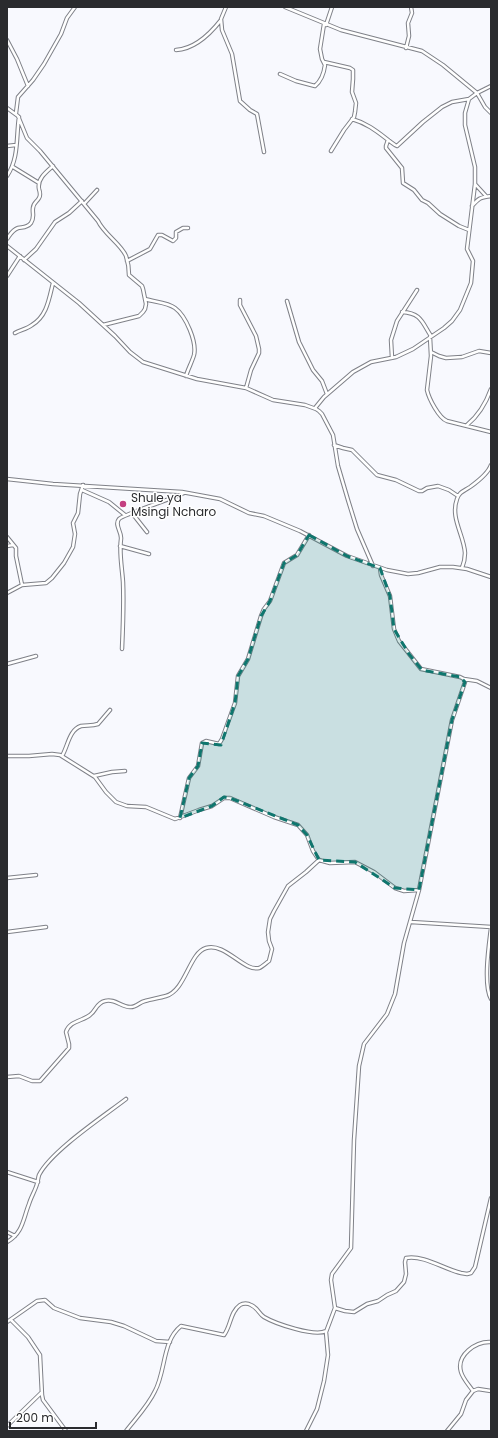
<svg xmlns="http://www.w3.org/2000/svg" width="498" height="1438" font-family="Poppins,sans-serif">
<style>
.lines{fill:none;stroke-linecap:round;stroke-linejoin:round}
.street-casing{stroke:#7f8188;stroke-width:4.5}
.street{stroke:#fff;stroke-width:2.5}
.marked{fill:#0f766e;fill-opacity:0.2;stroke:#0f766e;stroke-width:3;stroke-dasharray:8 5;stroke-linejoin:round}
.poi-dot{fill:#c43f81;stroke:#fff;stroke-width:1.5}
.labels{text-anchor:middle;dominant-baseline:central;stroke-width:3;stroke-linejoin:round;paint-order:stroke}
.poi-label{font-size:12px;fill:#2a2b2e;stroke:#fff;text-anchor:start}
</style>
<rect width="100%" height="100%" fill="#f8f9fe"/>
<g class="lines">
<defs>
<path id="street" d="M226,7L221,19L222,30L232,54L240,101L250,110L257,114L264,152
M285,7L341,30L422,51L443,65L477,93L485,107L491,113
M326,25L332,7
M7,40L17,59L28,86
M406,48L409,36L408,23L412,13L411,7
M176,50C195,49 210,34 221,20
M324,62L350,68L353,70V79L352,92L356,103L355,112L354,117L344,130L331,151
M280,74L296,81L315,86C321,81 324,73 325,65L322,59L320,49L324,24
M7,108L18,116L27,138L40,151L98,221C104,234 121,244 126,256C128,262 129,269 129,275L142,286L143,289L146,304L145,309L143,312L139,316L103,325
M16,113L18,97L33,80L44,64L61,34L67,18L75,7
M352,119C370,124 381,135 395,145L397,146L423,122L442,107L452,102L469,99L477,93L491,86
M388,140L386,146V148L402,168L403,183L414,190L422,200L428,203L440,214L459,226L469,230
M7,146L16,145
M13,167L39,183
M7,176C19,158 16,138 19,117
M475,184L486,196
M84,204L97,190
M472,206C480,197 480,198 491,196
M7,239C10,235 12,230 18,228C23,227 27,228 31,223C35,217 32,213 33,208C33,203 37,202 39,198C41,195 40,192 39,189C37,179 46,172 53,166
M7,246L79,303L115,336L130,352L143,362L197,379L246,388L273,400L305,405L316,409L319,411L322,414L333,435L338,466L348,500L357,529L373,566
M24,260L36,249L55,222L69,213L82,201
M127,261L150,249L158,235H162L173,241L176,238V232L183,228H188
M7,276L20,256
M145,299C154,302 167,302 175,308C186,316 197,342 194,355C192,362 188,369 186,376
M240,300V305L256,336L259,349V353L251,370L246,388
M287,301L299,342L313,370L322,381L327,394
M402,312C421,313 422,322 431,336
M15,333C20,330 27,329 32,325C47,316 49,299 53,283
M430,337L431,356L427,390C429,399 439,418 447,421L491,432
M431,352L439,356L446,358L462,357L479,351L491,353
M392,358L391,340L397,321L417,290
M315,408L324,397L353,372L371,362L396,357L413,349L444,328L452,321L460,310L471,283L473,261L467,249L475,184V167L465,125V113L469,99
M467,425C478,416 486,403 491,389
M334,445L343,448L352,450L377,475L396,480L419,491H422L427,488L438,486L449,490L458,496
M7,479L53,484L182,492L220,499L249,513L264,516L300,531L347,556L387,570L408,574L418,573L440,567H453L467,569L491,577
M82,490L109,502L125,515
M132,513L147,532
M7,537L16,548V556L22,585
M7,546L13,545
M120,546L149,554
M462,568C464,563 465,558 465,553C464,535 450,518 457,499C459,492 464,491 470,487C477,482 488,474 491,465
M7,593L22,585L46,583L52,578L64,563L73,547L75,534L73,523L78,513L80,494L83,485
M122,649C123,626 124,604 123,582C122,567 119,553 121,539C122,532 114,525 119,519C122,515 174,498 184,493
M7,664L36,656
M464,679L477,681L491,688
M7,756H29L52,754L60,755L95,777L106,792L116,802L127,806L146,807L175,819L199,810L212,806L224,798H230L274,817L298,825L307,835L313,851L319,860L330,863L355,862L374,872L395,888L404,891L419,890
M62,756C68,746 69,730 81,726C87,725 92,726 98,724L110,710
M94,776L112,772L125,771
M180,818L189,778L198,766L202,743L206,741L219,744L222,739L235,703L238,676L248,659L261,616L264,609L270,601L284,563L297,555L309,535
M7,878L36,875
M411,922L491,927
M491,928C489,945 483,984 491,999
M7,932L46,927
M7,1077L19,1076L32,1081H40L69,1048V1044L66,1032C69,1021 83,1021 90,1015C96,1011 96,1003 105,1001C115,998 122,1008 131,1007C136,1007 140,1002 145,1001C152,999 159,998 166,996C186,990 189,953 206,948C225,942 244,972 259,968C262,967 266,963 269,961L272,949L269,941L268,932L270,919L274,911L288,886L306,872L319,860
M7,1172L38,1182
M7,1232L15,1236
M7,1242C23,1233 23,1219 29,1204C31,1197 35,1191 37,1184C38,1181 38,1178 39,1175C51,1151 104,1116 126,1099
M335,1308L345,1311L354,1312L367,1304L378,1301L387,1295L396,1291L404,1282L406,1274L405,1262L406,1258C425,1255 443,1269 461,1273L467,1274L471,1273L475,1267L491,1198
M11,1320L28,1337L40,1355L42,1395L43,1400L66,1431
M7,1322L37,1301L45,1300L54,1308L80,1318L111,1322L124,1326L156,1341L170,1342
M473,1391C469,1385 463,1379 461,1372C456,1355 476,1341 491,1342
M7,1426L41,1393
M126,1431C136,1418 148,1406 155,1391C166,1371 162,1341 181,1326L224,1335C231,1326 230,1312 240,1305C243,1303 248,1303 251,1305C258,1308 259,1314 264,1317C276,1324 315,1337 326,1331
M306,1431L317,1409L324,1381L328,1355L326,1332L335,1308L331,1280L332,1274L351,1248L354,1140L359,1066L364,1044L387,1014L395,994L404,943L419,890L452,720L465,682L464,679L460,677L421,669L399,641L394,629L390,596L381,575L380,568
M447,1431L461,1414L466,1400L473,1391L478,1389L491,1391"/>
</defs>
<!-- street casing -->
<use href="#street" class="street-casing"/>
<!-- street -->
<use href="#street" class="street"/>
</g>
<!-- marked area -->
<path class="marked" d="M309,535L347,556L380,568L390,596L394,629L409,654L422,670L460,677L465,682L452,720L419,890L395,888L355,862L319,860L307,835L298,825L230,798L224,797L212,806L180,818L189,778L198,766L202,743L221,745L235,703L238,676L248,659L261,616L270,601L284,563L297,555Z"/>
<!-- markers -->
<circle class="poi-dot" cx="123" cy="504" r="4"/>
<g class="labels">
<!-- poi labels -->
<g class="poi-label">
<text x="131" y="497">Shule ya<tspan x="131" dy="14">Msingi Ncharo</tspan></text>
</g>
</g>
<!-- border -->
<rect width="498" height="1438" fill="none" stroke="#2a2b2e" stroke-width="16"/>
<!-- scale -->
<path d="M10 1422v6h86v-6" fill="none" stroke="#2a2b2e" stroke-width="2"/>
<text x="16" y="1422" font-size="12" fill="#2a2b2e" stroke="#ffffff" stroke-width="3" paint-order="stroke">200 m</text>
</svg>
